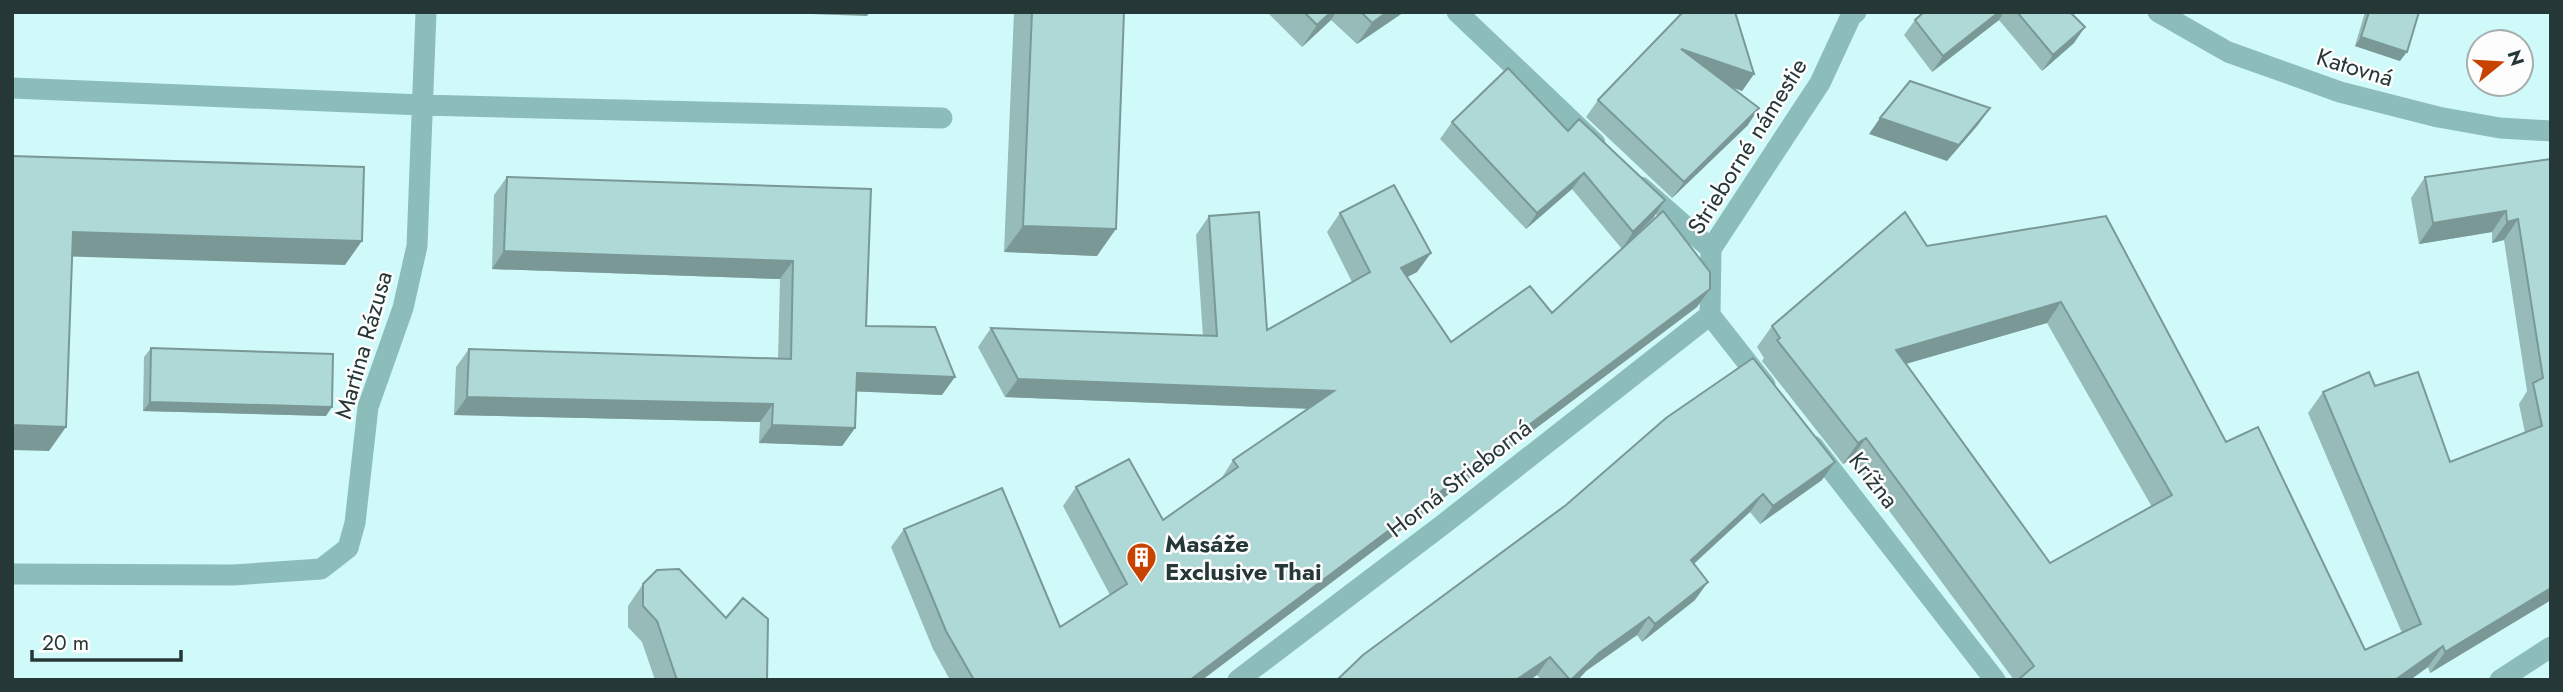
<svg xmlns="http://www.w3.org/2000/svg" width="2563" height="692" font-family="Jost,sans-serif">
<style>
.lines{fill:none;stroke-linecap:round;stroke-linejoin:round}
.minor{stroke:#8dbdbb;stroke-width:21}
.wall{fill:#96bbb9;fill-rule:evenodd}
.shaded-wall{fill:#7a9896}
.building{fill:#aed9d7;stroke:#7a9896;stroke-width:2;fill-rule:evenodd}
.labels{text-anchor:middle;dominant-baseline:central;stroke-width:5;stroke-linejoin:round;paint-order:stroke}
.street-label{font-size:24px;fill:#263737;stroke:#fdfdfd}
.poi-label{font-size:24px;font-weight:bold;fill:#263737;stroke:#fdfdfd;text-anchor:start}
</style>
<rect width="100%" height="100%" fill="#cffaf9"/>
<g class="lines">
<!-- minor -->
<path class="minor" d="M1457,12L1595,143
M2158,12L2228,52L2340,92L2438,117L2500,128L2551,131
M12,88L422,105L942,118
M1641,187L1711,249
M1710,315L1765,385
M1710,315L1711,249L1820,83L1851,16L1856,12
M1813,446L1995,680
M12,574L233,575L321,569L348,548L355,523L368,407L403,308L417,246L426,12
M1238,680L1445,523L1710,315
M2500,680L2551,647"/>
</g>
<!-- wall -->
<path class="wall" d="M1014,12H1124L1097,256L1004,252Z
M1267,12H1404L1357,44L1331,20L1302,47Z
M1924,12H2070L2074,43L2042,71L1999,20L1932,72L1904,35L1915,20Z
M2365,12H2419L2400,61L2355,46Z
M1754,74L1742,91L1732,87L1748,125L1672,198L1586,117L1598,100Z
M1452,122L1568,131L1654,217L1622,249L1572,189L1526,229L1440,139Z
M2551,159V600L2430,673L2428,667L2410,680H2014L1851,459L1843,464L1762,361L1764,358L1757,347L1772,326L1927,246L2106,216L2226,442L2365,650L2402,633L2308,413L2323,392L2375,386L2450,462L2525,433L2519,404L2527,391L2504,240L2492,243V232L2419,244L2411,198L2425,177ZM2047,323L2152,507L2050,563L1906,364Z
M507,177L871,189L866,326L942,395L857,391L855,428L842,446L759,443L760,422L454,415L456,367L469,349L778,359L780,279L492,269L494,195Z
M1340,213L1431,253L1417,272L1407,277L1451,342L1552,313L1697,307L1202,680H950L933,649L891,547L904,529L1060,627L1110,595L1063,506L1076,487L1163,520L1221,479L1233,460L1308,409L1005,397L978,347L991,328L1203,336L1196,235L1209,216L1267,330L1352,282L1327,232Z
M151,348L326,416L143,411L144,357Z
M1822,480L1760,524L1750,512L1694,564L1695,600L1642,642L1637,635L1586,671L1578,680H1541L1537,675L1530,680H1337L1566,505Z
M643,584L767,680H655L642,642L628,627V606Z"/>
<!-- shaded-wall -->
<path class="shaded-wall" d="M756,12H870L867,16Z
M1331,12H1336L1331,20L1302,47L1317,25Z
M1387,12H1404L1357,44L1372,23Z
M1999,12H2004L1999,20L1932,72L1943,56Z
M2085,27L2074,43L2042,71L2053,55Z
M2361,37L2407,52L2400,61L2355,46Z
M1681,49L1754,74L1742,91L1669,66Z
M1759,108L1748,125L1672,198L1684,182Z
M1990,108L1978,125L1947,161L1869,134L1880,118Z
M1584,173L1572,189L1526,229L1537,213Z
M1665,200L1654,217L1622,249L1633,232Z
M2506,211L2492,232L2419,244L2433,223Z
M2518,219L2504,240L2492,243L2507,222Z
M1023,226L1116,229L1097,256L1004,252Z
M73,232L362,241L345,265L55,256Z
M504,251L793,261L780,279L492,269Z
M1431,253L1417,272L1388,287L1401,268Z
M1710,289L1697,307L1202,680H1190Z
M2061,302L2047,323L1881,371L1896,350Z
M857,373L955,377L942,395L845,391Z
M1018,379L1334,391L1321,409L1005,397Z
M467,397L773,404L760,422L454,415Z
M150,402L332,407L326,416L143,411Z
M12,425L66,427L49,451L12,450Z
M772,425L855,428L842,446L759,443Z
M1866,438L1851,459L1843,464L1858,443Z
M1835,462L1822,480L1760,524L1773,506Z
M1763,494L1750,512L1678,578L1691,560Z
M1708,582L1695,600L1642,642L1655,624Z
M2551,588V600L2430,673L2445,652Z
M1649,617L1637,635L1586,671L1578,680H1571L1599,653Z
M2443,646L2428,667L2410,680H2395Z
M1550,657L1537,675L1530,680H1516Z"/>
<!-- building -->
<path class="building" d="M1032,12H1124L1116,229L1023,226Z
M1304,12H1331L1317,25Z
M1361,12H1387L1372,23Z
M1683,12H1735L1754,74L1681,49L1759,108L1684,182L1598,100Z
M1924,12H1999L1943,56L1915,20Z
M2017,12H2070L2085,27L2053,55Z
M2369,12H2419L2407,52L2361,37Z
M1508,68L1568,131L1579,119L1665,200L1633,232L1584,173L1537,213L1452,122Z
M1910,81L1990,108L1959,145L1880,118Z
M12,156L364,167L362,241L73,232L66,427L12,425Z
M2551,159V588L2445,652L2443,646L2395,680H2018L2034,666L1866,438L1858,443L1777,340L1780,338L1772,326L1905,212L1927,246L2106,216L2226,442L2258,427L2365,650L2421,624L2323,392L2369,372L2375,386L2418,372L2450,462L2542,426L2533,383L2543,378L2518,219L2507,222L2506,211L2433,223L2425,177ZM2061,302L2172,495L2050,563L1896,350Z
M507,177L871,189L866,326L935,327L955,377L857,373L855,428L772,425L773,404L467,397L469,349L791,359L793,261L504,251Z
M1394,185L1431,253L1401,268L1451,342L1530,286L1552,313L1663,211L1710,272V289L1190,680H974L946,631L904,529L1002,488L1060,627L1127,584L1076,487L1129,459L1163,520L1238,467L1233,460L1334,391L1018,379L991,328L1217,336L1209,216L1259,212L1267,330L1370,272L1340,213Z
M151,348L333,354L332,407L150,402Z
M1753,358L1835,462L1773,506L1763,494L1691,560L1708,582L1655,624L1649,617L1599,653L1571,680H1570L1550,657L1516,680H1337L1363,655L1566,505L1666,418Z
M679,569L726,618L743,598L768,619L767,680H677L657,621L643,606V584L657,570Z"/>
<!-- icons -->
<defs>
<symbol id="building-pin" viewBox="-11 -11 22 30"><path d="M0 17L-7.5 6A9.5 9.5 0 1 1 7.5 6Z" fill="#c84200" stroke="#fdfdfd"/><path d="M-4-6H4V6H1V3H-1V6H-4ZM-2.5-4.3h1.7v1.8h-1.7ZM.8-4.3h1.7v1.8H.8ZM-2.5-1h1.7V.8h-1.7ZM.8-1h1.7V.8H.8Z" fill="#fff"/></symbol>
</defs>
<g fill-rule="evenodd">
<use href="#building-pin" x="1124" y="540" width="35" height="47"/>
</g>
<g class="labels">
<!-- street labels -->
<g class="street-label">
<text transform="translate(2355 67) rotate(17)">Katovná</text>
<text transform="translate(1747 146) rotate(-58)">Strieborné námestie</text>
<text transform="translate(363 345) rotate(-74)">Martina Rázusa</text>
<text transform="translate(1459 478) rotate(-38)">Horná Strieborná</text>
<text transform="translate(1874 480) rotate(52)">Krížna</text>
</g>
<!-- poi labels -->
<g class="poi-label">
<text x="1165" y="543">Masáže<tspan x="1165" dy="28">Exclusive Thai</tspan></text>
</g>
</g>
<!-- border -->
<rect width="2563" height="692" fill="none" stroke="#263737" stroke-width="28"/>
<!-- north arrow -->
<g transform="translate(2500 63) rotate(72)"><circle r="33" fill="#fdfdfd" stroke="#a7aeae" stroke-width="2"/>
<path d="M0-5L12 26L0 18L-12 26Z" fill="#c84200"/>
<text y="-10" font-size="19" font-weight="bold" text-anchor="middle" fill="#263737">N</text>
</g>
<!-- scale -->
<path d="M32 650v10h149v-10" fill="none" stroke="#263737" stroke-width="3.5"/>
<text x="42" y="650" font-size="21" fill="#263737" stroke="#fdfdfd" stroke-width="5" paint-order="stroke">20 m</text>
</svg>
